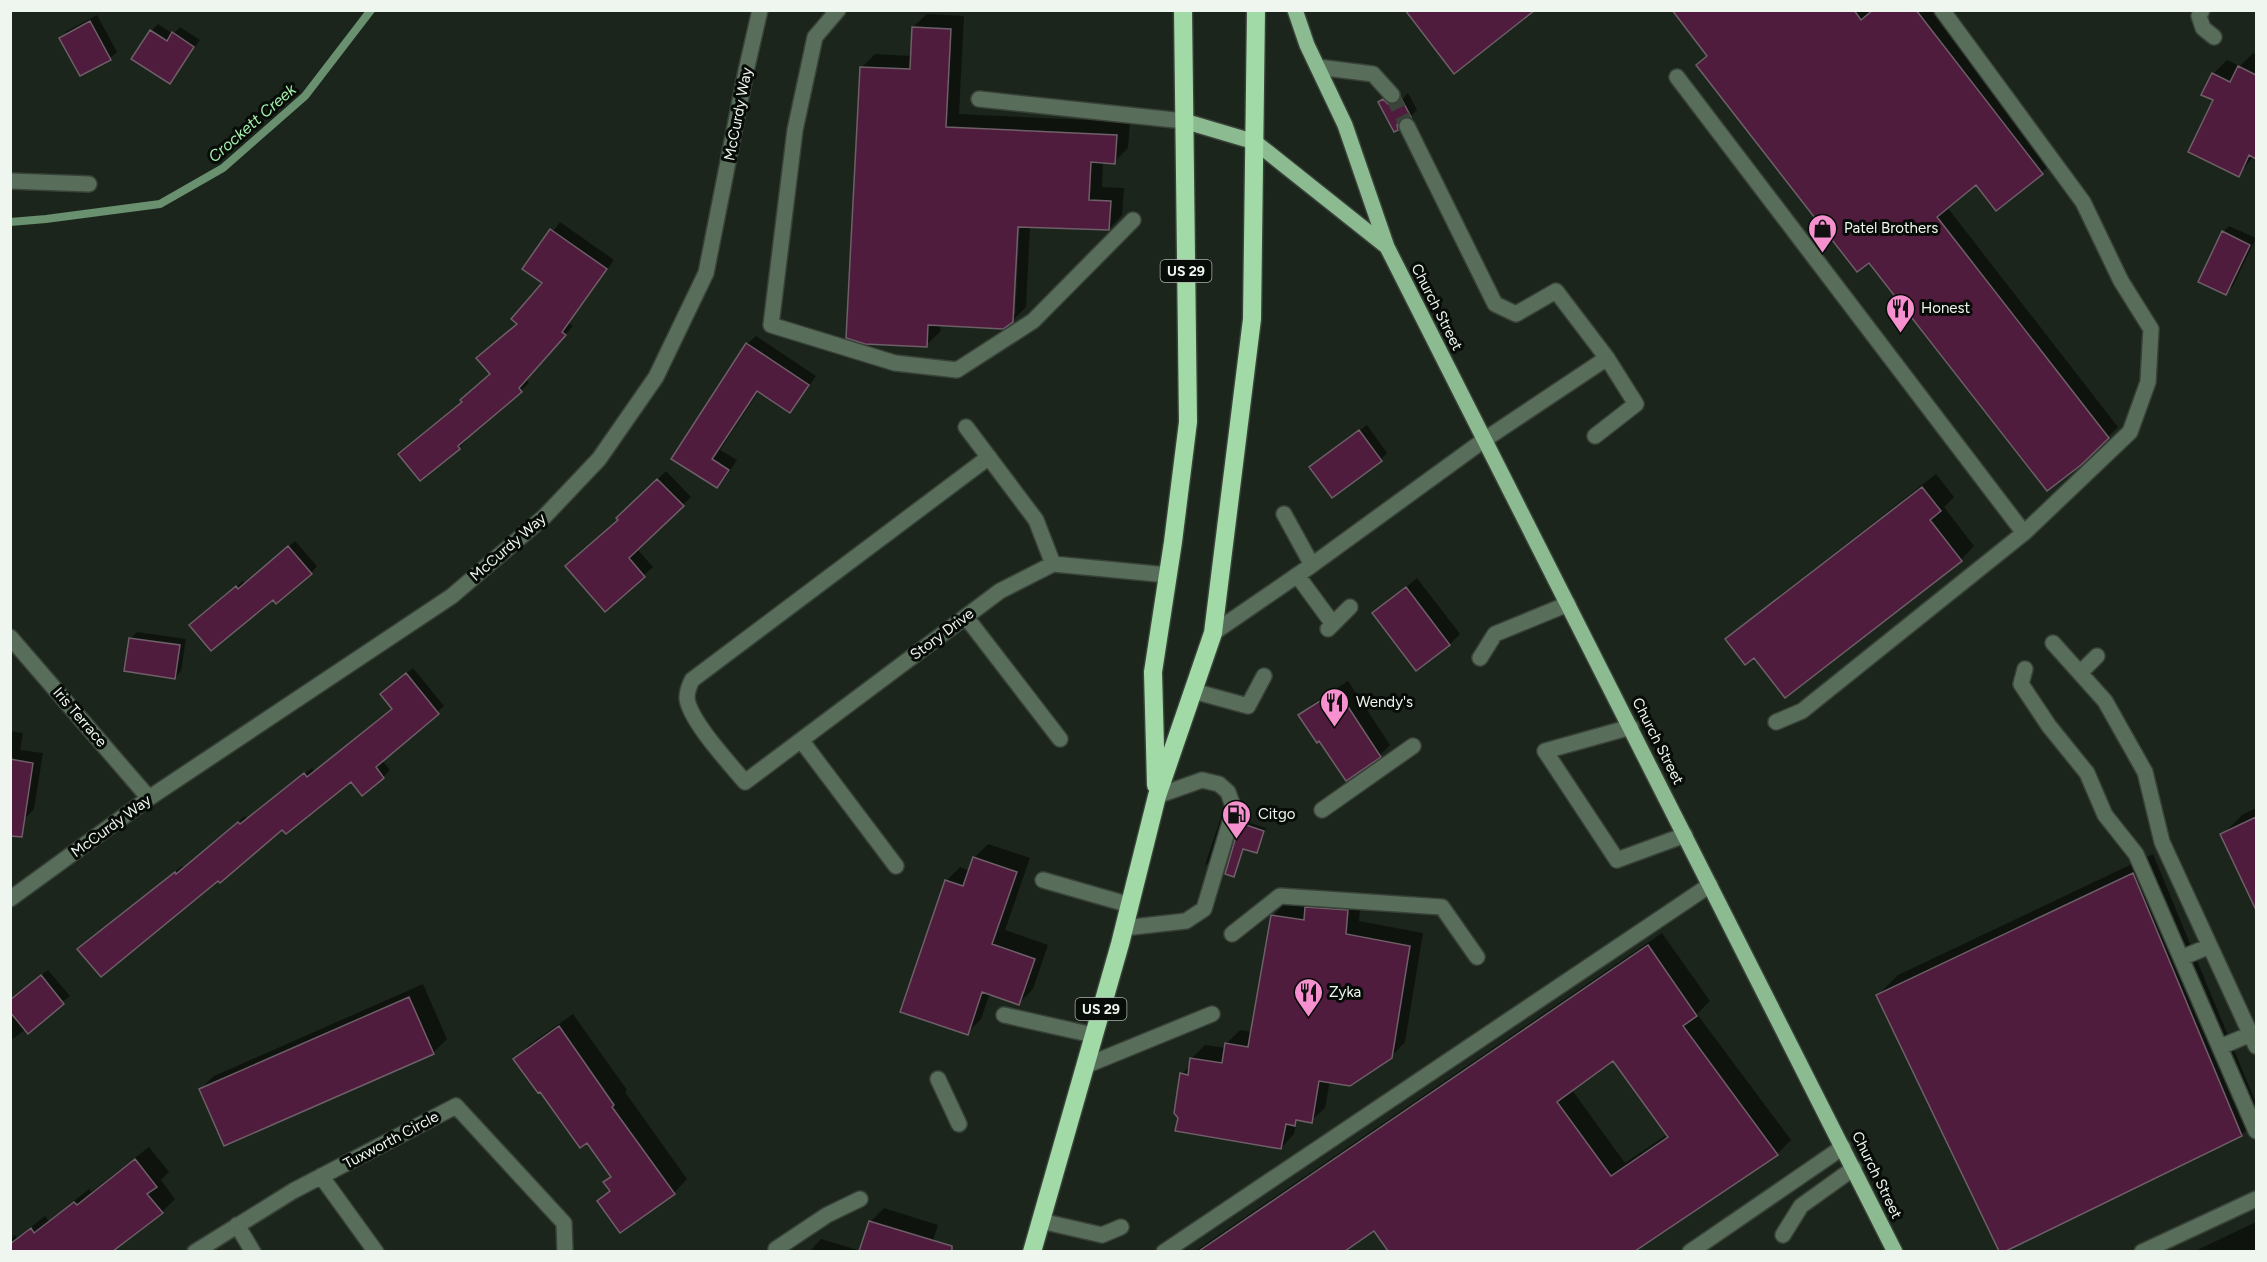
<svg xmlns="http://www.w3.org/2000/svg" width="2267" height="1262" font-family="Figtree,sans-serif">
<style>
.shadow{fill:#0007;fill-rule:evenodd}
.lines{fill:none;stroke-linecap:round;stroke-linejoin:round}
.stream{stroke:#69906f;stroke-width:8}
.building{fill:#501c3e;stroke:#6e5f68;stroke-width:1.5;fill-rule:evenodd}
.minor-tunnel{stroke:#3b443b;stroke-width:15;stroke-dasharray:15 8;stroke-linecap:butt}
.minor-casing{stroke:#394239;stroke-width:18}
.major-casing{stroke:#394239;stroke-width:18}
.highway-casing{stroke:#394239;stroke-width:21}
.minor{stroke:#586e5a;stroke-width:15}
.major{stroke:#8dbb91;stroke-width:15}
.highway{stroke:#a2daa7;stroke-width:18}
.labels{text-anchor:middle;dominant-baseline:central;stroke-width:6;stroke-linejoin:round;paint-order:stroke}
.shield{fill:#080c08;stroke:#aab0aa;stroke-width:1.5}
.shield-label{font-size:14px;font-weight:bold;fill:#eff6ef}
.street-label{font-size:15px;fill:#eff6ef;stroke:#080c08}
.poi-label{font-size:15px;fill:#eff6ef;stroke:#080c08;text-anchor:start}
.water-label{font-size:16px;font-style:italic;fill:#a4f1ac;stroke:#080c08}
</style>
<rect width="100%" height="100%" fill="#1b251b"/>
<!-- shadow -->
<path class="shadow" d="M1674,10H1934L2053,163L1996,209L1977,183L1947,207L2118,427L2080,464L1869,261L1698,65L1708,54Z
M927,14L964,16L959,114L1130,122L1128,148L1114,162L1103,161L1102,187L1124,188L1122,215L1109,229L1030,226L1026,307L1012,321L941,324L940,332L926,345L862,67L875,54L912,56L913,27ZM1017,219H1020L1015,315H1012Z
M97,15L117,52L110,58L60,38L67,31Z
M158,24L173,34L180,27L200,40L170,83L151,31Z
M2253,53L2256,55V158L2254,156L2238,175L2215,99L2213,74L2227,60L2240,66Z
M1408,93L1417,110L1411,116H1403L1404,122L1397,129L1380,102L1387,95L1402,99Z
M560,222L614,260L569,323L573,326L526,379L529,383L466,438L467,440L459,448L420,479L463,402L492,374L518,324L544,283L524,269Z
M2229,226L2256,238L2233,286L2226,293L2223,232Z
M756,336L816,376L798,402L790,411L759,391L720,450L737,460L726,477L717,486L673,458L747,344Z
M1367,425L1387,453L1381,459L1318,461Z
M666,471L691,497L637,549L653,567L605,609L618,518Z
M1936,474L1954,497L1944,507L1974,546L1961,560L1754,656L1727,640L1741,626Z
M295,541L317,566L311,573L198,619L243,581L245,583Z
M1417,578L1460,634L1450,644L1416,669L1374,613Z
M137,632L186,639L181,671L175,678L130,639Z
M413,668L444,706L382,760L390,770L383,777L363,794L352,780L282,827L218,879L86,943L182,866L184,868L245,816L247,819L312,768L315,772L393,708L388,687Z
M1348,681L1390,745L1380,755L1346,779L1320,739L1300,715L1311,705Z
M10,731L23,733L20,750L43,753L34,809L24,819L10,817Z
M2256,808V907L2222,835L2242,815Z
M1223,815L1209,863L1205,865L1221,817Z
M1244,821L1266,828L1257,852L1244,848L1236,872L1234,875L1241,824Z
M988,844L1030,858L1005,930L1048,945L1033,989L1019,1003L990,993L981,1019L967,1033L946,881L960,867L970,871L974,858Z
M2153,854L2256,1103V1120L2241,1135L2000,1252L1878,995L1898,975Z
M1320,894L1361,897L1359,921L1423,933L1405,1042L1391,1057L1330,1081L1325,1108L1311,1121L1300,1119L1296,1123L1294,1134L1281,1148L1182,1074L1191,1065L1192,1058L1205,1045L1226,1048V1044L1240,1030L1252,1032L1273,916L1286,902L1309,906Z
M1662,933L1710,1001L1697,1014L1791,1140L1777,1154L1633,1252H1390L1375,1229L1342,1252H1194ZM1613,1059L1668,1134L1625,1163L1572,1090Z
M48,970L70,996L10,1041V999Z
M423,984L447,1039L433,1053L200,1089L214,1076Z
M573,1014L627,1090L625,1092L687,1179L674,1193L599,1201L611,1189L605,1182L612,1175L587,1141L515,1059L529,1045Z
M149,1147L169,1172L161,1180L175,1199L162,1212L111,1252H10V1239L15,1235L17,1238L45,1216L49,1221L89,1189L91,1192Z
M884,1208L938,1225L929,1252H809L821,1239L861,1251L870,1222Z
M2256,1222V1252H2193Z"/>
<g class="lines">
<!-- stream -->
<path class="stream" d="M10,222L46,219L160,204L223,168L305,96L371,10"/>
</g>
<!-- building -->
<path class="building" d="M1405,10H1535L1454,74Z
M1672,10H1854L1861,20L1873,10H1916L2043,174L1996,211L1976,185L1937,217L2109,438L2081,465L2047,491L1869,263L1857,272L1696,65L1707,56Z
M90,21L111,60L80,76L59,38Z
M912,27L951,29L946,127L1117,135L1115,164L1091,162L1089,200L1111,201L1109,230L1018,227L1013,322L1003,329L928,325L927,347L865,344L846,338L860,67L910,69Z
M150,30L167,41L172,32L194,47L170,84L131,59Z
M2238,66L2256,75V159L2249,155L2239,177L2188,152L2213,100L2201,95L2212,73L2230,82Z
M1401,98L1411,117L1402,118L1397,125L1398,130L1394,132L1378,102L1383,99L1388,104L1393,105Z
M550,229L607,269L562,332L566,335L519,388L522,392L458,446L460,449L420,481L398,454L462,402L460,400L490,374L476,358L517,324L511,319L542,283L522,269Z
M2222,231L2250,245L2226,295L2198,282Z
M746,343L809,385L790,413L757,391L712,459L729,470L717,488L671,459Z
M1359,430L1382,461L1332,498L1309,467Z
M657,479L684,506L629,558L645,577L605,612L565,566L618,520L616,518Z
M1922,487L1941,511L1930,520L1962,561L1785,698L1754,658L1745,665L1725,639Z
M288,546L312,574L276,604L273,600L211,651L189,625L236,586L238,589Z
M1406,587L1450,645L1416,671L1372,613Z
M129,638L180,645L175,679L124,671Z
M406,673L439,714L376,767L384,778L362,796L351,782L286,834L282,830L220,883L218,881L101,977L77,949L175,872L176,874L238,822L240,824L304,773L307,777L392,709L380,694Z
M1337,690L1381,757L1346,781L1319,741L1317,743L1298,715Z
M10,759L33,763L22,837L10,836Z
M2256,817V910L2220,834Z
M1240,823L1264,831L1257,853L1243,849L1234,877L1225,874Z
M973,857L1017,872L992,944L1035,959L1019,1005L982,992L968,1035L900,1012L945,880L963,886Z
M2133,873L2242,1136L2006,1251H1999L1876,995Z
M1305,907L1348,910L1346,934L1410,946L1392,1058L1350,1086L1319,1081L1312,1123L1296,1120L1295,1126L1286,1124L1281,1149L1175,1131L1178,1118L1174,1113L1180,1073L1188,1075L1190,1058L1222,1063L1225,1043L1248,1047L1271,915L1304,920Z
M1648,945L1697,1016L1683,1026L1778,1155L1635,1251H1388L1374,1231L1345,1251H1199ZM1613,1061L1668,1137L1611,1176L1557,1102Z
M41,975L64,1004L28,1034L10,1012V1000Z
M409,997L434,1054L224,1146L199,1089Z
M559,1026L614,1105L612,1107L675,1194L620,1233L597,1201L610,1191L603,1182L611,1177L587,1143L580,1148L540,1092L538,1093L513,1059Z
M135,1159L157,1187L147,1194L163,1213L113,1251H10V1244L31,1228L34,1233L74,1202L77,1205Z
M869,1221L952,1246V1251H859Z"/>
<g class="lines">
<!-- minor-tunnel -->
<path class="minor-tunnel" d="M1392,95L1407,126"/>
<defs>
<path id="minor" d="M838,10L815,37L795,130L771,325L895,363L957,370L1033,321L1133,220
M2202,10L2199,16L2203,28L2214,37
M1318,67L1373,74L1392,95
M1677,77L2024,533
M979,99L1184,121
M10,181L89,184
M966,427L1036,520L1053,564
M1595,436L1636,404L1607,358
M989,457L692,680C689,686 687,691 687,698C689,720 730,764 745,782L1000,591L1053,564L1168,575
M1284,514L1312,565
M1297,575L1333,624
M966,617L1060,739
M1328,629L1350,607
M1213,633L1312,565L1484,440L1607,358L1556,291L1516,314L1495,304L1407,126
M10,637L149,798
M2053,643L2105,701L2145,772L2162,842L2256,1046
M1480,658L1495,634L1568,604
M2025,669L2021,684L2049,726L2087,773L2105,815L2136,854L2256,1131
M2080,673L2097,656
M1193,691L1248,706L1264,676
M1776,722L1802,711L2024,533L2130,432L2148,382L2151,329L2121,281L2083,202L1942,10
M1631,727L1545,751L1617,860L1685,835
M801,740L896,866
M1322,810L1413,746
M1043,880L1130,905
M10,899L149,798L452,596L545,516L599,459L656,377L706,273L746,71L760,10
M1124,928L1186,921L1204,909L1234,809L1228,792L1219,784L1202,780L1157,796
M1232,934L1280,896L1442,907L1477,957
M2181,958L2210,946
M1004,1015L1093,1035
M2220,1047L2251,1034
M1085,1066L1212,1014
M938,1079L959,1124
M321,1176L376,1252
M1041,1221L1102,1235L1121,1227
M237,1225L253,1252
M1783,1235L1801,1206L1854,1168
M776,1249L827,1215L860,1199
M195,1252L293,1191L456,1106L564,1223L565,1252
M1164,1252L1710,885
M1690,1252L1843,1147
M2142,1252L2256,1199"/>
<path id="major" d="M1295,10L1307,45L1345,125L1387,247L1895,1252
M1184,121L1255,142L1387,247"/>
<path id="highway" d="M1156,785L1153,672L1173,542L1188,422L1183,10
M1032,1252L1120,944L1157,796L1213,633L1252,319L1256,10"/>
</defs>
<!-- minor casing -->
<use href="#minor" class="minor-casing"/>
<!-- major casing -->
<use href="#major" class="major-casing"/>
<!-- highway casing -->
<use href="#highway" class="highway-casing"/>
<!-- minor -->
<use href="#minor" class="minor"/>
<!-- major -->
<use href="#major" class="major"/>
<!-- highway -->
<use href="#highway" class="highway"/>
</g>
<!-- icons -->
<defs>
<symbol id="shop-pin" viewBox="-11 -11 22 30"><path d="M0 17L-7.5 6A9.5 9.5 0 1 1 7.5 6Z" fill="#f690cf" stroke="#080c08"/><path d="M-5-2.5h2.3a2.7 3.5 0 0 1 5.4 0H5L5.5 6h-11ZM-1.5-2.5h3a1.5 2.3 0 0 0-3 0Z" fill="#111"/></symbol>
<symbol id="restaurant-pin" viewBox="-11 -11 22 30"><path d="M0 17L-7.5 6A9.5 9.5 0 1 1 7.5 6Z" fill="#f690cf" stroke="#080c08"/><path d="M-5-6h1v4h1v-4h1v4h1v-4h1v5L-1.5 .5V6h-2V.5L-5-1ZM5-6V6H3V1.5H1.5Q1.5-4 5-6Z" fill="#111"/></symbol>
<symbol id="fuel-pin" viewBox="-11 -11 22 30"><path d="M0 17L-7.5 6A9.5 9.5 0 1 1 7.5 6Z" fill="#f690cf" stroke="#080c08"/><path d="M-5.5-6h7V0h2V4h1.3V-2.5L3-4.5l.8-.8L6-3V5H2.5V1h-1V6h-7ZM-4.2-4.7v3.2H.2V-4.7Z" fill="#111"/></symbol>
</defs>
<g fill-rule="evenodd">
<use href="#shop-pin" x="1806" y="212" width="33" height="45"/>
<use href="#restaurant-pin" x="1884" y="292" width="33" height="45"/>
<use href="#restaurant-pin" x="1318" y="686" width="33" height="45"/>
<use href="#fuel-pin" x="1220" y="798" width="33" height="45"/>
<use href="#restaurant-pin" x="1292" y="976" width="33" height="45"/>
</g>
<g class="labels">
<!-- shield labels -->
<g class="shield">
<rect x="1160.5" y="260" width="51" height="22" rx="4.5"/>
<rect x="1075.5" y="998" width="51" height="22" rx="4.5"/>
</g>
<g class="shield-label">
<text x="1186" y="271">US 29</text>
<text x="1101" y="1009">US 29</text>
</g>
<!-- street labels -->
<g class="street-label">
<text transform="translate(738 114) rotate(-79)">McCurdy Way</text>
<text transform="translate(1437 307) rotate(63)">Church Street</text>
<text transform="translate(508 547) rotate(-41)">McCurdy Way</text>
<text transform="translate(942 634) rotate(-37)">Story Drive</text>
<text transform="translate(80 717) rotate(49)">Iris Terrace</text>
<text transform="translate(1658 741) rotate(63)">Church Street</text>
<text transform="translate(111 826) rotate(-36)">McCurdy Way</text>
<text transform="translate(391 1140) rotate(-28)">Tuxworth Circle</text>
<text transform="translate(1877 1175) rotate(64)">Church Street</text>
</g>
<!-- poi labels -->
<g class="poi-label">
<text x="1844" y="228">Patel Brothers</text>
<text x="1921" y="308">Honest</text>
<text x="1356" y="702">Wendy's</text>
<text x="1258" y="814">Citgo</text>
<text x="1329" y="992">Zyka</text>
</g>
<!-- water labels -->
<g class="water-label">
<text transform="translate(252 123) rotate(-41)">Crockett Creek</text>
</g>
</g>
<!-- border -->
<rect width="2267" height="1262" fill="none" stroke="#eff6ef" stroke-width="24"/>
</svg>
